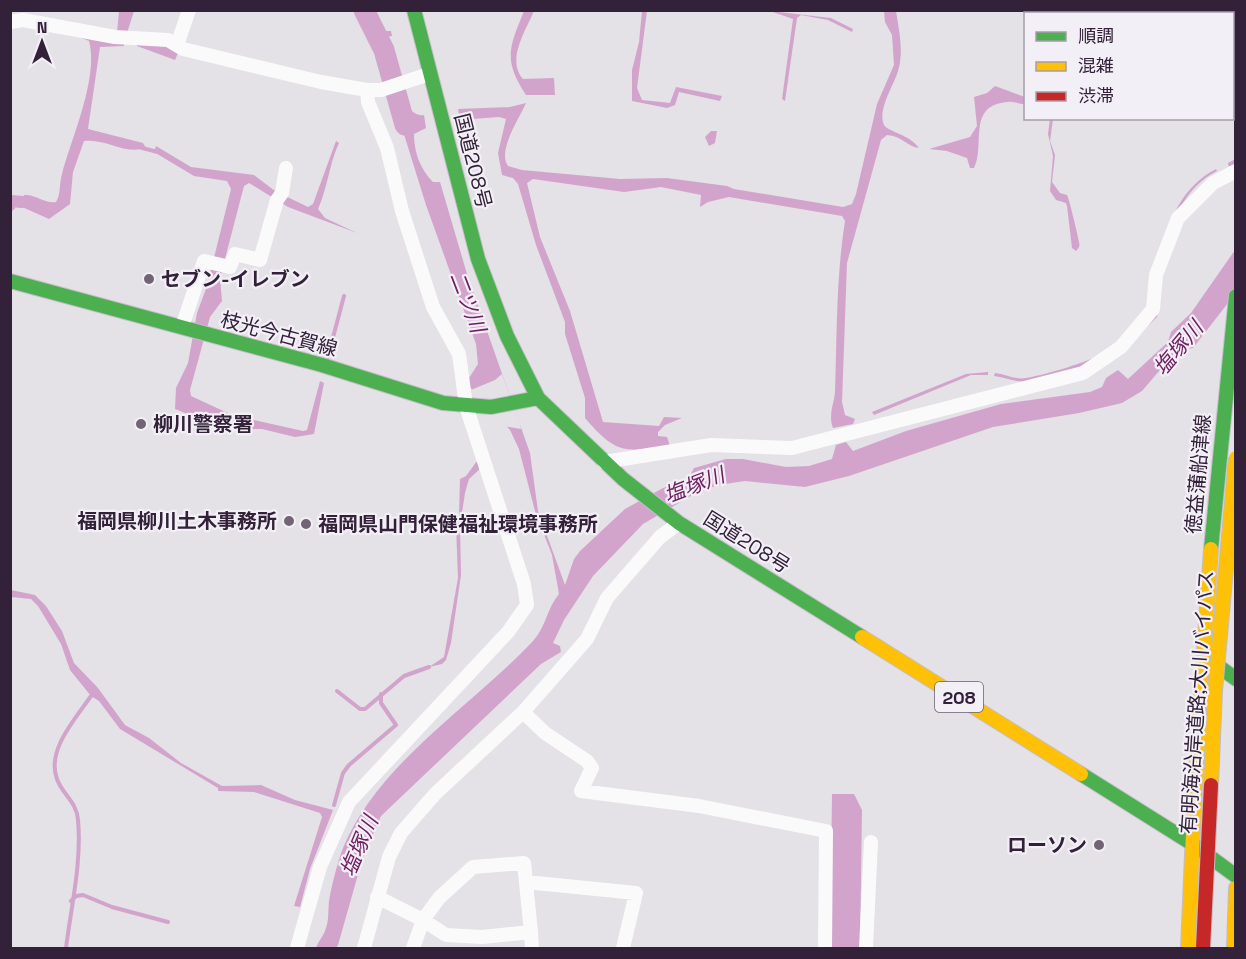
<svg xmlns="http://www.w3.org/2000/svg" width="1246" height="959" font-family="'Space Grotesk','Noto Sans JP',sans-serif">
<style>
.water{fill:#d2a4cc}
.pier{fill:#e4e1e7}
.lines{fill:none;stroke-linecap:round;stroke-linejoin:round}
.stream{stroke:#d2a4cc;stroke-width:4}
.canal{stroke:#d2a4cc;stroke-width:12}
.river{stroke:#d2a4cc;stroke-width:21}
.fast-casing{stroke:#c3bec6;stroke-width:16}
.slow-casing{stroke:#c3bec6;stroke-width:16}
.street{stroke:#fbfafb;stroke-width:14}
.fast{stroke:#4caf50;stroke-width:14}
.slow{stroke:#ffc107;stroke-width:14}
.slow-bridge-casing{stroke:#c1bcc3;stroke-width:16;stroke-linecap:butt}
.jam-bridge-casing{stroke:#c1bcc3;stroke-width:16;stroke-linecap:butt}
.slow-bridge{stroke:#ffc107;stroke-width:14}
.jam-bridge{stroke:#c62828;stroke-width:14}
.poi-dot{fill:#706475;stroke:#f3eff6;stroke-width:2}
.labels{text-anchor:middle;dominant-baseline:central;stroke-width:4.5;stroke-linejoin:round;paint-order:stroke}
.shield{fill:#f3eff6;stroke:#6c5f71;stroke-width:1.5}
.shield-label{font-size:18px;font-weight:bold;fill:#322138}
.street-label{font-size:20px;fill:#322138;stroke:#f3eff6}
.poi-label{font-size:20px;font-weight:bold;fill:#322138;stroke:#f3eff6;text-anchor:start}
.water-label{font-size:21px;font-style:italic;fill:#6f2061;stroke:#f3eff6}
</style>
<rect width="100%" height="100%" fill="#e4e1e7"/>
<!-- water -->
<path class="water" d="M119,11H134L127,33H117Z
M354,11H369L377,31H391L392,36L385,37L394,73L391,74L381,53Z
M524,11H534C526,30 506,60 523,79L554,78L555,95H526C503,60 509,48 524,11Z
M642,11H647L637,88L642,100L670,103L676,87L722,96L720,101L679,92L675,105L667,108L632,101V70L639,42Z
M770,11L831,18L853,29L852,32L828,20L801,15L797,18L785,101L782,99L793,19Z
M884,11H896C899,30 904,52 898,71C894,85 877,110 884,125C888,132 909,134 919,148C908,147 902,136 887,135L881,140L847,263L842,402L845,415L855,419L853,424L833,428C828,415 834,404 835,392C837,334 836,278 845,221L842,216L729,197L708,202L700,207L701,195L661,187L624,192L533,179L527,183L540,237L570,311L603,422L659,426L664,417L682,418L665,425L658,432V436L667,437L670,446C624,452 617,455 585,418V398L565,334V322L536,245L518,184L513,178L502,175L498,153L506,119L499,117L460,120L458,109L510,107L526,103C519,119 497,151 508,166L522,170L620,179L667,178L727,186L734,189L843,207L852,204L856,194L877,104L894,65L892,35L885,22Z
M72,34L124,41V46L100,47L88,129L143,143L146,148C124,155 106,138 84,141L73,172L70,204L49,219L20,206L24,195C36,194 45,204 56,202C61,194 59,184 62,174C71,139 99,78 89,41Z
M136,41C149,42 170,42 178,53L175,60L137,46Z
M995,86L1025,97V104C1019,104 1013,101 1007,102C966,106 986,145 974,168H970L967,158L947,151L929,149L970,137L977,126L974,97L987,93Z
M402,97C406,105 414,117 424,115L426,128L414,134C414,152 420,169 433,182H440L467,274L530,453L538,511L565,585L574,559L580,551L625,509L663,488L687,481L694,468L726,459H743L786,467L809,466L832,459L836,445L846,442L853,451L906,431L1001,404L1090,392L1102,387L1106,378L1118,370L1128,379L1168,342L1171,332L1191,313L1235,250V294L1193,348L1177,350L1142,391L1122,403L1079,413L993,427L849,476L805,487L745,481L718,485L696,493L643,524L593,576L564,620L553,643L560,646L561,652L541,664L381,816L363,857L338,945L336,948H316C318,941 324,936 326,928C329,920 328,910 329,901C332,884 337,864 343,848C379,762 471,707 533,641C546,627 547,608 559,594L552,555L535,511L519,449L510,430L469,386V378L478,364L476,344L426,205L393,99Z
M1050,119H1053L1050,141L1055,155L1052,182L1060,193L1067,195C1069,198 1078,236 1079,242C1080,247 1079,247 1076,251L1072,248L1067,206L1066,203L1056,200L1050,191L1053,156L1048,134Z
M711,131H717L715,143L709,146L705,137Z
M336,141L339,143C329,164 328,187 318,209L325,218L357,233L288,207L249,183L244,186L220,278L222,301L210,317L190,390L191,396L232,415L303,431L307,430L320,381L324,383L314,434L295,437L262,429H226L175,409L176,388L188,363L197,313L207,286L231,189L227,181L194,176L154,152L156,146L191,167L254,175L275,191L308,207L313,204Z
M1216,169L1217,171C1185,187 1172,221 1161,254C1158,262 1153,272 1152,281C1151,294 1160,303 1157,317C1120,355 1079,371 1026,381C1016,383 1005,377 994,376L995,373C1005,374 1015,380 1026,378C1060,372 1137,348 1154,316C1159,307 1149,291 1149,280C1164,239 1174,190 1216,169Z
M988,372V375H971L874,415L872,412L966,374Z
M477,461L481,468L469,479L465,493L460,526L461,575L451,643L446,660L442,664L429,667L444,657L458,578L456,526L459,515L460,479L466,476Z
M11,590L35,595L46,606L62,631L74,663L98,688L125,725L149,738L181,763L222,786L261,785L295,800L333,810L310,869L300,907L294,906L322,817L320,813L254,792L218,791V788L120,729L99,701L91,696L70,670L61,644L38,606L31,599L11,597Z
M832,794H854L862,810L860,948H830Z"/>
<!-- pier -->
<path class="pier" d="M502,374L520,423L521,429L503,426L473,397L471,390L495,380Z"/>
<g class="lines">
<!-- stream -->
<path class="stream" d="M142,148L158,152
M1230,164L1236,161
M327,360L344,296
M337,691L360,709H365L404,676L429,667
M334,805L343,773L349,765L396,725L381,703V694
M71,901L76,896L83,895L112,907L168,922
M66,948C71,907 82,862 78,820C77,802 62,794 57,779C46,750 76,718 91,696"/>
<!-- canal -->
<path class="canal" d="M10,205L11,201L22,202"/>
<!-- river -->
<path class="river" d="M364,10L384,50L405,125"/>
<defs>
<path id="fast" d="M414,10L478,259L507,336L538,398L623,479L679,523L862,637
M10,281L322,365L443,403L491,407L538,398
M1211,549L1236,296
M1207,658L1236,679
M1081,774L1191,843L1236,876"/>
<path id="slow" d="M862,637L1081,774
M1188,948L1195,785L1211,549
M1234,948L1236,888"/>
</defs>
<!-- fast casing -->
<use href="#fast" class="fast-casing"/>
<!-- slow casing -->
<use href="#slow" class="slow-casing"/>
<!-- street -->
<path class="street" d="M10,22L23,20L115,37L168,40L183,49L321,82L367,90H381L429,74
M177,45L189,10
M182,327L204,261L230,267L235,254L260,260L277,200L282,193L286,168
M604,462L711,445L792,448L1083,373L1121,347L1153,309L1156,275L1178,218L1213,183L1236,171
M523,712L545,733L587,761L592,768L581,791L699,806L826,831L825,948
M526,882L636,893L623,948
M377,897L423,920L446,935L482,937L531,932L532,948
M297,948L320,867L349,802L508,632L527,605L524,584L466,406L459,354L433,307L402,211L387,148L368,102L367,90
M364,948L389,857L401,833L435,794L523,712L587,639L607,598L660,537L679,523
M413,948L423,920L439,898L473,867L524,863L531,932
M866,948L871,842"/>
<!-- fast -->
<use href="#fast" class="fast"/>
<!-- slow -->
<use href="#slow" class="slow"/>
<defs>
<path id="slow-bridge" d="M1211,785L1215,691L1236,458"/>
<path id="jam-bridge" d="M1203,948L1211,785"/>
</defs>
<!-- slow-bridge casing -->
<use href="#slow-bridge" class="slow-bridge-casing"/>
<!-- jam-bridge casing -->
<use href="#jam-bridge" class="jam-bridge-casing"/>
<!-- slow-bridge -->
<use href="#slow-bridge" class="slow-bridge"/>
<!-- jam-bridge -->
<use href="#jam-bridge" class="jam-bridge"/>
</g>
<!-- markers -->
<g class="poi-dot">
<circle cx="149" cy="279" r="6"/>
<circle cx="141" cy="424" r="6"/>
<circle cx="289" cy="521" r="6"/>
<circle cx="306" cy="524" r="6"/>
<circle cx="1099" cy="845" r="6"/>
</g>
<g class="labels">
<!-- shield labels -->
<rect class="shield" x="935" y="682" width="48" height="30" rx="4.5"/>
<g class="shield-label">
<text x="959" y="697">208</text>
</g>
<!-- street labels -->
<g class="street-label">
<text transform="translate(473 161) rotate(76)">国道208号</text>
<text transform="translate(279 334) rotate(15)">枝光今古賀線</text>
<text transform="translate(1198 474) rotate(-85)">徳益蒲船津線</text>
<text transform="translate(747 542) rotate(32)">国道208号</text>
<text transform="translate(1197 702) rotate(-86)">有明海沿岸道路;大川バイパス</text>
</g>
<!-- poi labels -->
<g class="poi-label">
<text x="161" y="279">セブン-イレブン</text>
<text x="153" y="424">柳川警察署</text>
<text x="277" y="521" text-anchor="end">福岡県柳川土木事務所</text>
<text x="318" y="524">福岡県山門保健福祉環境事務所</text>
<text x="1087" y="845" text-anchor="end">ローソン</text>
</g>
<!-- water labels -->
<g class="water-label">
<text transform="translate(468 302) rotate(69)">二ツ川</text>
<text transform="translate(1178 348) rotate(-50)">塩塚川</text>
<text transform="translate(694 485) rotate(-21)">塩塚川</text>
<text transform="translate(359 846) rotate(-67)">塩塚川</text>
</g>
</g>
<!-- border -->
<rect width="1246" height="959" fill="none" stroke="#322138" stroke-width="24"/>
<!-- legend -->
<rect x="1024" y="12" width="210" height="108" fill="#f3eff6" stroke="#a69daa" stroke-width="1.5"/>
<rect x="1036" y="32" width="30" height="9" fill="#4caf50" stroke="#a69daa" stroke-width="1.5"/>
<text x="1078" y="42" font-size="18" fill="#322138">順調</text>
<rect x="1036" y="62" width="30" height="9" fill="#ffc107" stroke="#a69daa" stroke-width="1.5"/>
<text x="1078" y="72" font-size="18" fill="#322138">混雑</text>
<rect x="1036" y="92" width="30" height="9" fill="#c62828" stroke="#a69daa" stroke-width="1.5"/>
<text x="1078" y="102" font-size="18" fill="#322138">渋滞</text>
<!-- north arrow -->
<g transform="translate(42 42)" stroke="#f3eff6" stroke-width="4.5" paint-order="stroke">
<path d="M0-4.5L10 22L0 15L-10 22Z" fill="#322138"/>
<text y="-9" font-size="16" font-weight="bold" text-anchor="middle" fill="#322138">N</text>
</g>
</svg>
